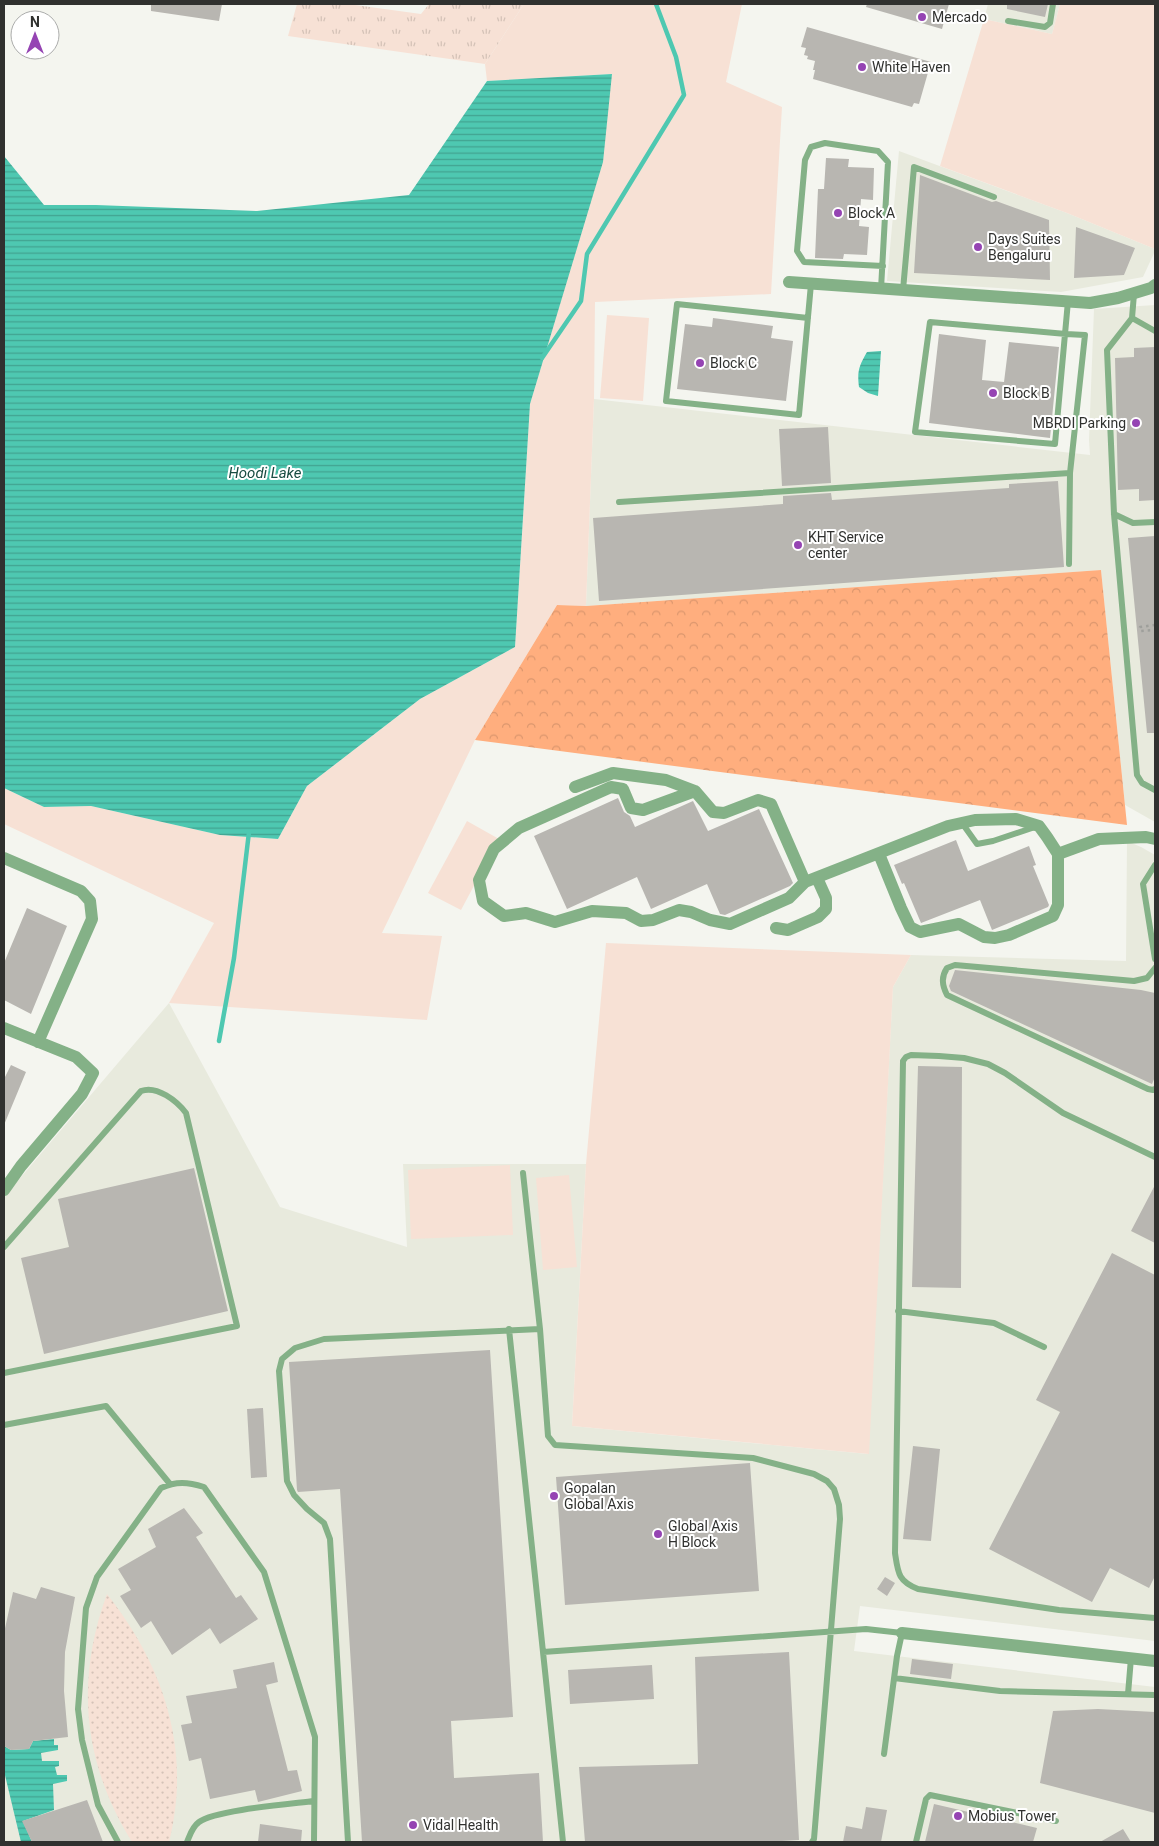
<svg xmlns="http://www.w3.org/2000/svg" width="1159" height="1846" font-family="Roboto,sans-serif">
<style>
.built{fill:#e8eadd}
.grass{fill:#f7e1d5}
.forest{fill:url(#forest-crowns)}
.park{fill:url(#park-tufts)}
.garden{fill:url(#garden-dots)}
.water{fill:url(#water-rules)}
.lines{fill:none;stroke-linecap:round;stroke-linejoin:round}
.stream{stroke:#4ec8b1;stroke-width:4.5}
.building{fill:#b8b6b1}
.path{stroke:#9e9f9b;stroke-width:2.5;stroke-dasharray:2.5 4;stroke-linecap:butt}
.lane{stroke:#84b187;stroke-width:6}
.street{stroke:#84b187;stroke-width:12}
.poi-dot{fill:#9544b3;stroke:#fff;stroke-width:2}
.labels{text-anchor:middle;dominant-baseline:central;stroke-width:4;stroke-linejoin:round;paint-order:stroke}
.poi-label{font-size:14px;fill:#30312f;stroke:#fff;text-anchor:start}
.water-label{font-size:15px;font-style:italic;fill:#194d43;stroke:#fff}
</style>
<defs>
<pattern id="forest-crowns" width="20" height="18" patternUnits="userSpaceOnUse" patternTransform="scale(1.25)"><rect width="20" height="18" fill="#ffae7e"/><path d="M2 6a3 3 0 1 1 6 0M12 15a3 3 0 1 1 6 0" fill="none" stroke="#db966d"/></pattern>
<pattern id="park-tufts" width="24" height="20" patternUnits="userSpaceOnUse" patternTransform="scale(1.25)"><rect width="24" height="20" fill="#f7e1d5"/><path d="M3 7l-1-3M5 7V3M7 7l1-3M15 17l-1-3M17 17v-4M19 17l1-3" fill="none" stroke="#d4c2b7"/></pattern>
<pattern id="garden-dots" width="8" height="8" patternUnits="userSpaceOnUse" patternTransform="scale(1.25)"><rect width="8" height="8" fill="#f7e1d5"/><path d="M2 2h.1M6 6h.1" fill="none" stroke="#d4c2b7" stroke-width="1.8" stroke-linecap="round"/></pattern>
<pattern id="water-rules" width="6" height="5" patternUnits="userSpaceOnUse" patternTransform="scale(1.25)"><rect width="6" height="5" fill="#4ec8b1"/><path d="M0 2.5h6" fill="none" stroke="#41a390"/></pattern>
</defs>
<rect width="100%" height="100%" fill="#f4f5ef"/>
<!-- built -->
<path class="built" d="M988,4H1060L1052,34L984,19Z
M899,151L1067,213L1155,249V251L1143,277L1061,292L887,281Z
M1155,305V822L1125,805L1101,570L586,606L594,399L1090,455L1089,440L1094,309Z
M1127,841L1141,847L1155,855V1641L860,1606L854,1651L1155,1687V1842H4V1197L169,1003L280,1207L407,1247L403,1164H586L572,1426L868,1454L893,987L911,955L1126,961Z"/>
<!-- grass -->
<path class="grass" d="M524,4H742L726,82L782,107L771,294L595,302L594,399L586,606L557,605L475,740L382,933L442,936L427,1020L169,1003L214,923L4,824V788L44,807L91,806L220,835L278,839L307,786L420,699L515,647L530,404L576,250L612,74L487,81L485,64Z
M1060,4H1155V249L1067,213L940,166L984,19L1052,34Z
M607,315L649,318L643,401L600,398Z
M467,821L499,839L461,910L428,893Z
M606,943L911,955L893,987L869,1454L572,1426L586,1164Z
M510,1165L513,1235L411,1239L408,1170Z
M569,1175L577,1267L543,1270L536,1178Z"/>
<!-- forest -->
<path class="forest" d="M1101,570L1127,825L475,740L557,605L586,606Z"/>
<!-- park -->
<path class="park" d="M297,4H348L421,14L429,4H524L485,64L288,36Z"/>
<!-- garden -->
<path class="garden" d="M107,1594C164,1666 192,1751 169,1842H132C83,1763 75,1681 107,1594Z"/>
<!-- water -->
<path class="water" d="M612,74L603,162L530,404L515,647L420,699L307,786L278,839L220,835L91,806L44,807L4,788V156L44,205H96L257,211L409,195L487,81Z
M881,351L878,396L868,393L859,387C857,371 859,366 867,352Z
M54,1739V1745H58V1750L41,1753L42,1761H59V1766L55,1767L57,1775H67V1781L53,1784L54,1810L23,1821L32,1842H21L4,1771V1746L11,1750L29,1749L33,1741Z"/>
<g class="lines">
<!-- stream -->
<path class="stream" d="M542,358L581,301L587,254L684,95L676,57L656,4
M219,1041L234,958L249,832"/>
</g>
<!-- building -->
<path class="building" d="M151,4H222L219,21L151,11Z
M867,4H949L942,29L866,7Z
M1007,4H1048L1045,17L1007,9Z
M807,27L931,62L919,104L914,103L912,107L813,79L815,70H813L815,61L807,59L808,56L804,55L806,48L801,47Z
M826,158L849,159L848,167L874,168L873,200L861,199L859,226L869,227L867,255L844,254L843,259L815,258L818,189H824Z
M920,175L992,202L996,201L1049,220L1050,280L914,273Z
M1076,227L1135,248L1124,275L1074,278Z
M713,318L773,326L771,338L793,341L786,401L677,389L685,324L712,327Z
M939,334L986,340L982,380L1004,382L1009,342L1059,347L1050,438L929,423Z
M1155,347V500L1139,501V489L1118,490L1115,358L1134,357V348Z
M828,427L831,483L782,486L779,429Z
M1058,481L1064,567L599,601L593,518L783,504V496L831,493L832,500L1009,488V484Z
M1155,536V733H1147L1128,538Z
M618,798L624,812L630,816L635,827L693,801L708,831L759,809L793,883L790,886L725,915L720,914L707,884L651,909L637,877L567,909L534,836Z
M956,840L968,871L1029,846L1036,865L1033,866L1049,905L1048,907L992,930L980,900L921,923L904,883L902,884L894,865Z
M27,908L67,926L31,1014L4,1000V963Z
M955,970L1141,990L1155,993V1077L1152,1084L951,991L949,986Z
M11,1065L26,1072L4,1125V1079Z
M918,1066L962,1067L961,1288L912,1287Z
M194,1168L228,1311L44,1354L21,1258L69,1247L58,1199Z
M1155,1185V1243L1131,1231Z
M1112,1253L1155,1275V1576L1149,1588L1110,1568L1092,1602L989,1549L1060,1412L1036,1400Z
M490,1350L513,1717L451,1721L454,1778L539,1773L543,1842H362L340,1489L298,1492L297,1490L289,1362Z
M263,1408L267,1477L251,1478L247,1409Z
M913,1446L940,1449L931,1541L903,1539Z
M750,1463L759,1591L565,1605L556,1477Z
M184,1508L203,1533L196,1537L236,1598L241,1595L258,1619L220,1644L210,1628L172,1655L151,1621L141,1628L120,1596L131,1590L118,1569L156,1547L148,1529Z
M885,1577L895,1583L887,1596L877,1589Z
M41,1587L75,1597L65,1652L64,1691L68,1737L33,1741L29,1749L11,1750L4,1746V1633L13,1592L36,1599Z
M789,1652L799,1840L765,1842H585L579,1767L698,1764L695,1657Z
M912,1659L953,1664L951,1679L910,1674Z
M274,1662L278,1682L266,1685L288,1771L297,1770L302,1791L258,1802L255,1790L210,1799L201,1758L189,1761L181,1725L192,1723L186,1696L237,1688L233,1670Z
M652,1665L654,1699L570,1704L568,1670Z
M1098,1709L1155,1712V1813L1040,1783L1053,1711Z
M87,1800L103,1842H32L22,1821Z
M934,1804L1037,1828L1033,1842H925Z
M866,1807L887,1810L881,1842H843L846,1826L862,1829Z
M260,1824L302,1830L301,1842H258Z
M1123,1829L1131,1842H1100Z"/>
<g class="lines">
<!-- path -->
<path class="path" d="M1155,625L1140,627L1141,631L1155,630"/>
<!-- lane -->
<path class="lane" d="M1008,21L1045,27L1050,23L1053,4
M881,289L888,162L878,151L825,143L811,147L805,160L797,251L804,262L883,266
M903,290L914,167L994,197
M1134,294L1132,318L1107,350L1114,514L1137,775L1142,783L1155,790
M808,318L677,304L666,401L799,415L811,284
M1132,318L1155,331
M619,502L1070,473L1085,335L1066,334L930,322L915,432L1055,444L1068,301
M1114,514L1133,523L1155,522
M1069,564L1070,473
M962,823L977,844L993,841L1035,827
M1155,865L1143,884L1155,959
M1155,968L1147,978L1134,981L955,965L947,968C941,977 942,985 947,995L1148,1089L1153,1090L1155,1089
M1155,1157L1063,1113L1005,1073L988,1064L964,1058L939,1056L911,1055L906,1057L903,1061L895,1553C898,1573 898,1581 918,1589L1059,1610L1155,1618
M523,1173L540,1329
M4,1247L141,1091C157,1085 177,1101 186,1113L237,1326L4,1373
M898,1311L994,1323L1044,1347
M509,1329L563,1842
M4,1425L106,1406L170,1484
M543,1652L866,1629L902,1633L897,1656L884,1754
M894,1678L1000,1691L1155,1695
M1128,1694L1131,1658
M118,1842L98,1805L82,1740L78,1709L86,1608L97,1577L161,1488C176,1481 188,1482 204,1487L264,1572L286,1643L315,1737L314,1842
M187,1842C190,1835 192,1827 199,1822C215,1810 290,1804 314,1801
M348,1842L330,1539L324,1523L307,1509L294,1495L287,1481L279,1371L282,1359L295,1348L324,1339L540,1329L548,1436L555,1445L753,1458L814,1474L827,1481L834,1489L839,1505L840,1519L814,1839L812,1842
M916,1842L926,1799L930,1795L1056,1821"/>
<!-- street -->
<path class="street" d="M789,282L1090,303L1118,298L1151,288L1155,285
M575,787L613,773L666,780L695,791
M611,787L623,789L631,808L643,810L695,791L713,812L724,813L758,800L771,804L805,882L789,898L730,924L710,920L691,912L679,910L653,920L641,921L626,913L592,911L555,922L526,913L504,916L483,901L479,880L494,849L519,828Z
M1058,854L1099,839L1146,837L1155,839
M4,858L81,891L90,901L92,919L38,1042
M805,882L948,826L975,820L1016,819L1039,826L1047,837L1058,854V905L1053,916L1009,935L995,938L984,937L959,924L920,932L910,927L901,908L879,854
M776,928L788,930L818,917L826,909V898L817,878
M4,1028L76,1057L93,1073L82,1094L21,1166L4,1190
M902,1633L1155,1661"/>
</g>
<!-- markers -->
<g class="poi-dot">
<circle cx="922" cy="17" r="5"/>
<circle cx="862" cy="67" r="5"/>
<circle cx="838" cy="213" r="5"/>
<circle cx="978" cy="247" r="5"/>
<circle cx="700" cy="363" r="5"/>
<circle cx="993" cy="393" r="5"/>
<circle cx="1136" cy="423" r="5"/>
<circle cx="798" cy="545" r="5"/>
<circle cx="554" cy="1496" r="5"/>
<circle cx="658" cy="1534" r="5"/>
<circle cx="958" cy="1816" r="5"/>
<circle cx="413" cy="1825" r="5"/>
</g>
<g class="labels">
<!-- poi labels -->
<g class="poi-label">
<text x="932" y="17">Mercado</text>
<text x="872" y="67">White Haven</text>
<text x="848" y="213">Block A</text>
<text x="988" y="239">Days Suites<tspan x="988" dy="16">Bengaluru</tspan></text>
<text x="710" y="363">Block C</text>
<text x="1003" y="393">Block B</text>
<text x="1126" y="423" text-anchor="end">MBRDI Parking</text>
<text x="808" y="537">KHT Service<tspan x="808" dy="16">center</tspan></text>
<text x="564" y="1488">Gopalan<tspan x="564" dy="16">Global Axis</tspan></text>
<text x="668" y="1526">Global Axis<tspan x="668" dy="16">H Block</tspan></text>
<text x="968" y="1816">Mobius Tower</text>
<text x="423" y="1825">Vidal Health</text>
</g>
<!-- water labels -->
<g class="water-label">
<text x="265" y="473">Hoodi Lake</text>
</g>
</g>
<!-- border -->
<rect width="1159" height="1846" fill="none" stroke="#30312f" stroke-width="10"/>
<!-- north arrow -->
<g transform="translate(35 35)"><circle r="24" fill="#ffffff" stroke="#acadac"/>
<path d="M0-4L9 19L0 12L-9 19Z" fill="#9544b3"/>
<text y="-8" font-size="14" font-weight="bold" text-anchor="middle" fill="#30312f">N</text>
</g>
</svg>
